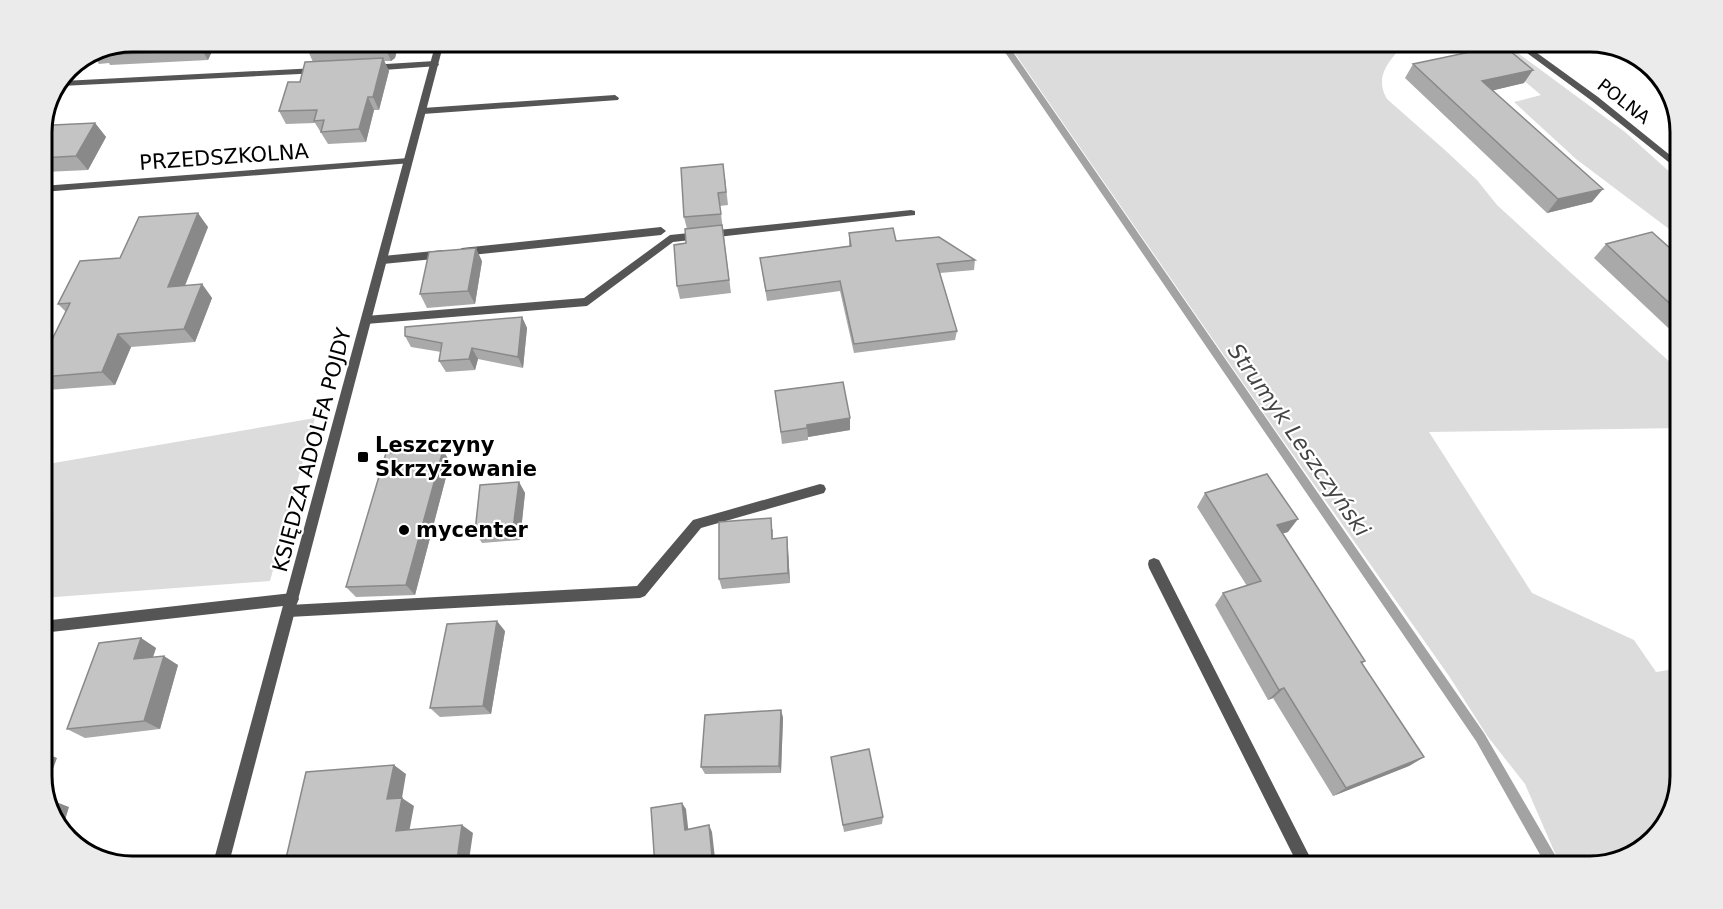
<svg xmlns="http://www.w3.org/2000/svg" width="1723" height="909" font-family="'DejaVu Sans',sans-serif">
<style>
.green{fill:#dcdcdc}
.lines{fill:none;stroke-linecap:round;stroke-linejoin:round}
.stream{fill:#a3a3a3;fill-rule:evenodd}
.service{fill:#555;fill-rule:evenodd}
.minor{fill:#555;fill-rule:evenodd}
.tertiary{fill:#555;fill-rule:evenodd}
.wall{fill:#a9a9a9}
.shaded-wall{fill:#898989}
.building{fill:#c4c4c4;stroke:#898989;stroke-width:1.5}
.poi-dot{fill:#000;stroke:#fff;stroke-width:2}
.labels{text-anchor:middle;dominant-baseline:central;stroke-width:4.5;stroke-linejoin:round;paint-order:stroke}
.far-street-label{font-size:18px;fill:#000;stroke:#fff}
.street-label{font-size:21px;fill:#000;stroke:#fff}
.poi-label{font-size:21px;font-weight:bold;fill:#000;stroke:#fff;text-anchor:start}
.water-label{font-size:22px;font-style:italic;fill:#444;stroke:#fff}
.rim{fill:none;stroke:#000;stroke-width:3}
</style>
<rect width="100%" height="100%" fill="#fff"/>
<!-- green -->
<path class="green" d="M1007,42H1407C1391,58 1373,76 1387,99L1446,151L1477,180L1497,205L1570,272L1681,372V428L1429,432L1532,593L1634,640L1656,672L1681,668V776L1671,817L1636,855L1590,867H1561L1525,784L1488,737L1449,676L1277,432Z
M1450,42H1503L1625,132L1681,182V238L1576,159L1514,102L1541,95L1481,45L1459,49Z
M315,418L270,581L42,598V465Z"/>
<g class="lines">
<!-- stream -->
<path class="stream" d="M998,42H1006L1484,733L1562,867H1547L1476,741Z"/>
<!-- service -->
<path class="service" d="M615,95L619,98L618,100L423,114L418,111L423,108Z
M911,210L915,211V215L673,242L587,306L366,324L361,320L366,316L584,298L670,235Z
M661,227L666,231L661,235L462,256L457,252L462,248Z
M444,250L449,254L444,258L383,264L378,260L383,256Z
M820,484L824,485L826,489L824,493L701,528L645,596L640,598L289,617L284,615L282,611L284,607L289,605L637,586L693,520Z
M1154,558L1159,560L1315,867H1299L1149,568L1148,564L1149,560Z"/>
<!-- minor -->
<path class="minor" d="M1512,42H1522L1598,97L1681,164V172L1592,101Z
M435,61L439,64L438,66L370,71L366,68L370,65Z
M317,68L320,69V73L61,86L63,81Z
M409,158L412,159V163L42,192V186Z
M292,593L297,595L299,599L297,603L292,605L42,633V621Z"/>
<!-- tertiary -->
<path class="tertiary" d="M436,42H444L228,867H212Z"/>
</g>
<!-- wall -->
<path class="wall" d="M133,42H264L263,44L214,47L208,60L110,65L109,63L99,64L95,58Z
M399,42L395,58L391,61H384L389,71L379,110H374L366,142L328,144L315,123L286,124L279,111L313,62L308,51Z
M1413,64L1524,83L1493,90L1592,202L1547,213L1405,78Z
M95,123L106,137L88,170L45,172L42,169V143Z
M725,178L728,205L720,206L731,293L680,299L677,286L686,243L687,229L684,217Z
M208,227L185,286L202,284L212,298L195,342L131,347L115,385L48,390L42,385V360L66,312L58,304L120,258Z
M849,233L896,241L975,260L974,270L940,273L957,331L955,340L854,353L840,291L767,301L760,258L849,246Z
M1606,244L1681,258V340L1594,258Z
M482,261L475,304L427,308L420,294Z
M522,317L527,328L523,368L478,359L475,370L446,372L439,361L441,352L411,347L405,336Z
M775,391L850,430L808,437V440L782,444Z
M450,462L415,595L356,597L346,587Z
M519,482L525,493L520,540L482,543L475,532Z
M1205,493L1288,532L1283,533L1365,661L1362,664L1424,757L1409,766L1333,796L1273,698L1268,700L1215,605L1223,593L1247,586L1197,507Z
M773,529V539L787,537L790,583L722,589L719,579Z
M505,631L491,714L440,717L430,708Z
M141,638L156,648L153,657L178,665L160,729L85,738L67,729Z
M781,710L783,718L781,773L705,774L701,767Z
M831,757L883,817L882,824L844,832Z"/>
<!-- shaded-wall -->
<path class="shaded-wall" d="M206,42H211L214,47L208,60L202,50Z
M389,42H399L395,58L391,61L385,47Z
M383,58L389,71L379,110L373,97Z
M1533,70L1524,83L1474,95L1482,81Z
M368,97L374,110L366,142L359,129Z
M95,123L106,137L88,170L76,156Z
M1603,189L1592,202L1547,213L1558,199Z
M198,213L208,227L179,300L168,287Z
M476,248L482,261L475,304L468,291Z
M202,284L212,298L195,342L184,329Z
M522,317L527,328L523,368L518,357Z
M118,334L131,347L115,385L102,372Z
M472,348L478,359L475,370L469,359Z
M850,418V430L808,437L807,425Z
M443,450L450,462L415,595L406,585Z
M519,482L525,493L520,540L513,529Z
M1298,519L1288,532L1268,538L1277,525Z
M787,537L788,548L790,583L788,573Z
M497,621L505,631L491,714L483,706Z
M141,638L156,648L149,668L134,659Z
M164,656L178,665L160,729L144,721Z
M1284,688L1273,698L1268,700L1279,690Z
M781,710L783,718L781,773L779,766Z
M42,752L57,758L45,791L42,782Z
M1424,757L1409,766L1333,796L1346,788Z
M394,765L406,774L402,798L414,806L408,838L396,831L387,799Z
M51,800L69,807L62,830L57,826L49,804Z
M682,803L686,809L689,836L685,830Z
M462,825L473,833L468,867H456Z
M709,825L712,832L716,867H713Z
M164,862L178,866V867H163Z"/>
<!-- building -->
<path class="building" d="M133,42H206L202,50L103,55L104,54Z
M311,42H389L388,44L385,47L308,51Z
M1503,45L1533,70L1482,81L1603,189L1558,199L1413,64Z
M383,58L373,97H368L359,129L321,132L324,120L314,121L317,110L279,111L288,82H300L305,62Z
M95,123L76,156L42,158V143L53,125Z
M723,164L726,192L718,193L721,214L684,217L681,168Z
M198,213L168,287L202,284L184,329L118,334L102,372L42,377V360L70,303L58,304L80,261L120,258L139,217Z
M722,225L729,280L677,286L674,245L686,243L685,229Z
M893,228L896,241L939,237L975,260L937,264L957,331L854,344L840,281L766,291L760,258L851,246L849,233Z
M1652,232L1681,258V314L1606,244Z
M476,248L468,291L420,294L429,252Z
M522,317L518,357L472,348L469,359L439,361L442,343L405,336V327Z
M843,382L850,418L807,425V428L781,432L775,391Z
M443,450L406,585L346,587L386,453Z
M1267,474L1298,519L1277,525L1365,661L1361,662L1424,757L1346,788L1284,688L1279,690L1223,593L1261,581L1205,493Z
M519,482L513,529L475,532L480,485Z
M771,518L772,539L787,537L788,573L719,579V522Z
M497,621L483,706L430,708L447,624Z
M141,638L134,659L164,656L144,721L67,729L99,643Z
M781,710L779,766L701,767L705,715Z
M869,749L883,817L843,825L831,757Z
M394,765L387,799L402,798L396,831L462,825L456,867H284L306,772Z
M682,803L685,830L709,825L713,867H655L651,808Z
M164,862L163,867H133L128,866Z
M752,863V867H730Z"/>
<!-- markers -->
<g class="poi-dot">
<rect x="357" y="451" width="12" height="12" rx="3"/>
<circle cx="404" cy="530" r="6"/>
</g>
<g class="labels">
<!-- far-street labels -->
<g class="far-street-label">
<text transform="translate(1624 101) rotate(38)">POLNA</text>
</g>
<!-- street labels -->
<g class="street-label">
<text transform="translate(224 157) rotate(-4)">PRZEDSZKOLNA</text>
<text transform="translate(312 450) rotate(-75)">KSIĘDZA ADOLFA POJDY</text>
</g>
<!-- poi labels -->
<g class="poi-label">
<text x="375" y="445">Leszczyny<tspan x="375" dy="24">Skrzyżowanie</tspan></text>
<text x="416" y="530">mycenter</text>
</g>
<!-- water labels -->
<g class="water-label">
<text transform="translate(1299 440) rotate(55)">Strumyk Leszczyński</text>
</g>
</g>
<!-- crop -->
<path d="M0 0H1723V909H0ZM132 52H1590A80 80 0 0 1 1670 132V776A80 80 0 0 1 1590 856H132A80 80 0 0 1 52 776V132A80 80 0 0 1 132 52Z" fill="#ebebeb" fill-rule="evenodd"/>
<path class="rim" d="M132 52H1590A80 80 0 0 1 1670 132V776A80 80 0 0 1 1590 856H132A80 80 0 0 1 52 776V132A80 80 0 0 1 132 52Z"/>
</svg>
